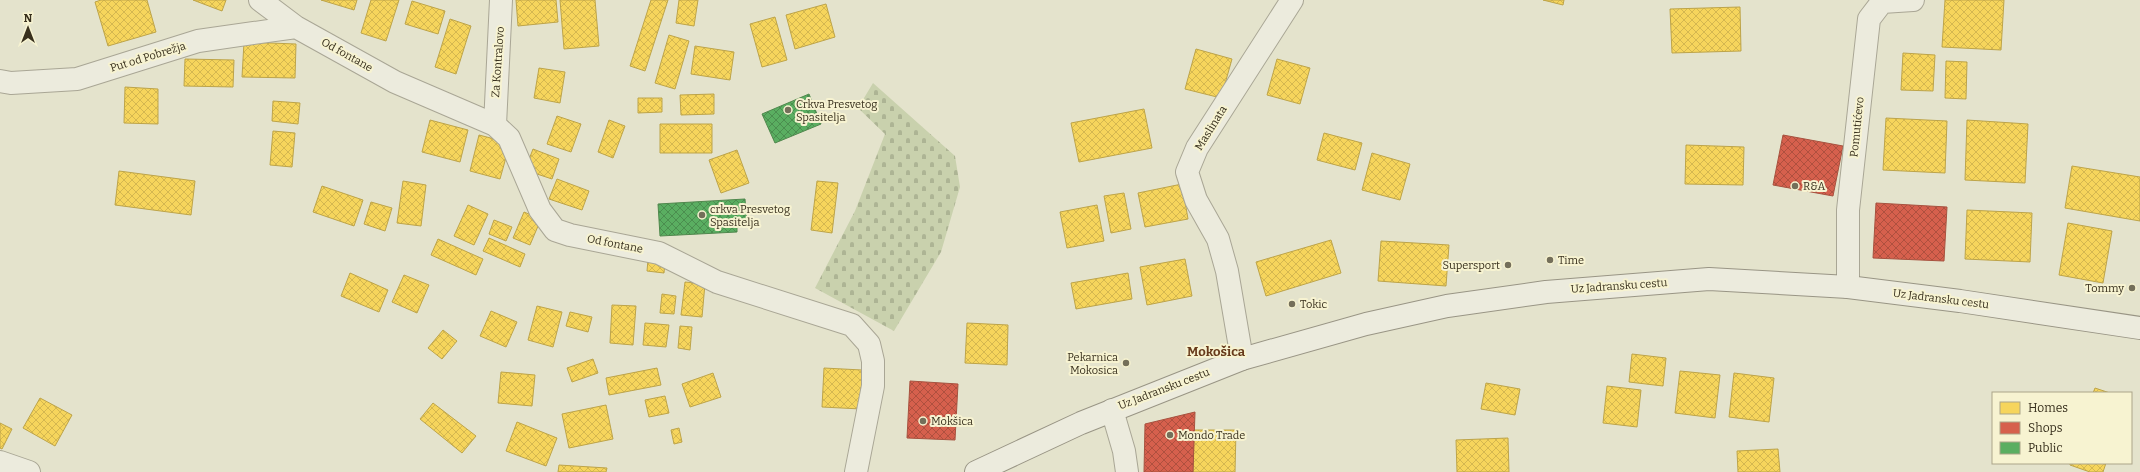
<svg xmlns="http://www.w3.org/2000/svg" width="2140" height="472" font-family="Bitter,serif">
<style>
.cemetery{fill:url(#cemetery-stones)}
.homes{fill:url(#homes-cross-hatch);stroke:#bda449}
.shops{fill:url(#shops-cross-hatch);stroke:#a7523f}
.public{fill:url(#public-cross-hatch);stroke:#50884d}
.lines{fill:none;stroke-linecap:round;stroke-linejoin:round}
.minor-casing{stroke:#a9a695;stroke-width:24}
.tertiary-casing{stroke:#a9a695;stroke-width:24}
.secondary-casing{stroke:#999585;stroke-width:24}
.minor{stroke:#ecebdd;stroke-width:22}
.tertiary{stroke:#ecebdd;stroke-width:22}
.secondary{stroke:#ecebdd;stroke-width:22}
.poi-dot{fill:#746f5a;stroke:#f7f3d1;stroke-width:1.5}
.labels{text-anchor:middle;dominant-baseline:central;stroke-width:4;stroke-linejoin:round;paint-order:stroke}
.street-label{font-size:11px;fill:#38301d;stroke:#f7f3d1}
.poi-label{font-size:11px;fill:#38301d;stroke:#f7f3d1;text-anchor:start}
.quarter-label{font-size:13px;font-weight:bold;fill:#673a1b;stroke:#f7f3d1}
</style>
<defs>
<pattern id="cemetery-stones" width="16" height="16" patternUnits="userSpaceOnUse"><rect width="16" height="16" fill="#c9d1ad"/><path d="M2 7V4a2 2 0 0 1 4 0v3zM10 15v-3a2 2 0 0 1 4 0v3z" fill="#adb494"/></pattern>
<pattern id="homes-cross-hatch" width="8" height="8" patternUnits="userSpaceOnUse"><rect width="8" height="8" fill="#f6d55c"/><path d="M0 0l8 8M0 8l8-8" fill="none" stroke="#d4b750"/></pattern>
<pattern id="shops-cross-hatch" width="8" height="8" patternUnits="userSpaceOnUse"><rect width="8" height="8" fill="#d6604d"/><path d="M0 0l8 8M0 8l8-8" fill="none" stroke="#af503f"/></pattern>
<pattern id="public-cross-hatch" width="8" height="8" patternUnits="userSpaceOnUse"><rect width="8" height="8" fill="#5aae61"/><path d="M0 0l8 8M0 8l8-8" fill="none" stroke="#4b8e4f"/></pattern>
</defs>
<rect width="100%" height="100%" fill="#e4e3cc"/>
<!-- cemetery -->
<path class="cemetery" d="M873,83L955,156L960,187L941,252L894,331L815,288L855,211L885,134L858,108Z"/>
<!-- homes -->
<path class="homes" d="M101,0H147L156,32L108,46L95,2Z
M193,0H226L222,11Z
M321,0H357L354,10Z
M371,0H399L386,41L361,33Z
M516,0H556L558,22L518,26Z
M560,0H595L599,46L564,49Z
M651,0H668L645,71L630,66Z
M679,0H698L694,26L676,23Z
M1543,0H1564L1563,5Z
M1945,0H2004L2001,50L1942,47Z
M412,1L445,11L438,34L405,24Z
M826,4L835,37L795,49L786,15Z
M1740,7L1741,51L1672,53L1670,9Z
M775,17L787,60L762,67L750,24Z
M450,19L471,26L456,74L435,67Z
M669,35L689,41L675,89L655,83Z
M244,42L296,44L295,78L242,77Z
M695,46L734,52L730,80L691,74Z
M1196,49L1232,59L1221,98L1185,89Z
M1903,53L1935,55L1933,91L1901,90Z
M185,59L234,60L233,87L184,86Z
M1277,59L1310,68L1300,104L1267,95Z
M1946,61L1967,62L1966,99L1945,98Z
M539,68L565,72L560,103L534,98Z
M125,87L158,89V124L124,123Z
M714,94V114L681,115L680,95Z
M638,98H662V112L638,113Z
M273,101L300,103L298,124L272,121Z
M1144,109L1152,148L1079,162L1071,123Z
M557,116L581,124L571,152L547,144Z
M1886,118L1947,121L1945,173L1883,170Z
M430,120L468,130L460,162L422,152Z
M609,120L625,126L613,158L598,152Z
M1967,120L2028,124L2025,183L1965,180Z
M660,124H712V153H660Z
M273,131L295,133L292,167L270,165Z
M1324,133L1362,143L1355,170L1317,160Z
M479,135L510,143L500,179L470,171Z
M1686,145L1744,147L1743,185L1685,184Z
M533,149L559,159L552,179L525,170Z
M737,150L749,183L721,193L709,160Z
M1372,153L1410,164L1400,200L1362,190Z
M2072,166L2140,177V221L2065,208Z
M119,171L195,181L191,215L115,205Z
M557,179L589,191L582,210L549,199Z
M403,181L426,185L421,226L397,223Z
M817,181L838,183L832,233L811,230Z
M1182,184L1188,219L1145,227L1138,193Z
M322,186L363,200L354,226L313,212Z
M1124,193L1131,229L1111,233L1104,196Z
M371,202L392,208L385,231L364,224Z
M468,205L488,214L474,245L454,236Z
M1097,205L1104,241L1067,248L1060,212Z
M1967,210L2032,213L2030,262L1965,259Z
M524,212L541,219L530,245L513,238Z
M494,220L512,227L506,241L489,234Z
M2068,223L2112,231L2103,283L2059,275Z
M489,238L525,254L520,267L483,251Z
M438,239L483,259L476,275L431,255Z
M1331,240L1341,273L1266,296L1256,262Z
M1381,241L1449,245L1446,286L1378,281Z
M1185,259L1192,296L1147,305L1140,267Z
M648,260L665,262L664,273L647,271Z
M350,273L388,290L379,312L341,296Z
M1128,273L1132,299L1076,309L1071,283Z
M404,275L429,285L417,313L392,302Z
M685,282L705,284L702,317L681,315Z
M662,294L676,296L674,314L660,313Z
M612,305L636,306L633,345L610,343Z
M537,306L562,312L553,347L528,340Z
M491,311L517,322L506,347L480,336Z
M570,312L592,317L588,332L566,326Z
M645,323L669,325L666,347L643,345Z
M967,323L1008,325L1007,365L965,363Z
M680,326L692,327L690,350L678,348Z
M443,330L457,341L442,359L428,348Z
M1632,354L1666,358L1663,386L1629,382Z
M593,359L598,373L572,382L567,368Z
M657,368L661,385L609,395L606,378Z
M824,368L862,370L861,409L822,407Z
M1680,371L1720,375L1715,418L1675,413Z
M501,372L535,375L532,406L498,403Z
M713,373L721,397L690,407L682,384Z
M1734,373L1774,378L1769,422L1729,417Z
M1486,383L1520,389L1515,415L1481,409Z
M1607,386L1641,390L1637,427L1603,423Z
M2095,388L2110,393H2093Z
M665,396L669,413L649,417L645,400Z
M40,398L72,415L55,446L23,428Z
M433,403L476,436L462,453L420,419Z
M606,405L613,439L569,448L562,414Z
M517,422L557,438L546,466L506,451Z
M0,423L12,429L2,449L0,448Z
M679,428L682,442L674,444L671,430Z
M1194,430H1236L1235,472H1193Z
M1508,438L1509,472H1457L1456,440Z
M1778,449L1780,472H1738L1737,451Z
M2070,463H2106L2103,472H2090L2070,465Z
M559,465L607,468L606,472H558Z"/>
<!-- shops -->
<path class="shops" d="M1783,135L1843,146L1833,196L1773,185Z
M1876,203L1947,207L1944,261L1873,258Z
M910,381L958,384L955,440L907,438Z
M1195,412L1193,472H1144L1145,424Z"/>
<!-- public -->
<path class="public" d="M809,94L821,124L775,143L762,114Z
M745,199L747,226L737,227V232L660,236L658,204Z"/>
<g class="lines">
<defs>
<path id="minor" d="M260,0L296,27L395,82L495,125L509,138L540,210L555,230L570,235L659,253L717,282L852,325L869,344L873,361V386L856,472
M0,81L11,83L77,79L198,41L296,27
M495,125L501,0
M1848,287V210L1869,19L1882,2L1913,0
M1242,359L1227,271L1218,239L1196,200L1187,172L1197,148L1292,0
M1112,410L1124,451L1127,472"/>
<path id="tertiary" d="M0,462L29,472"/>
<path id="secondary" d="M976,472L1081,423L1242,359L1366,324L1447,306L1546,292L1709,279L1848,287L1960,301L2140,328"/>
</defs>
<!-- minor casing -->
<use href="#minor" class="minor-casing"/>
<!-- tertiary casing -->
<use href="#tertiary" class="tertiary-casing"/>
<!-- secondary casing -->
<use href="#secondary" class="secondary-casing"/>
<!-- minor -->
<use href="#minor" class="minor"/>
<!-- tertiary -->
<use href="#tertiary" class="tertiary"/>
<!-- secondary -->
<use href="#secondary" class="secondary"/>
</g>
<!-- markers -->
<g class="poi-dot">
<circle cx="788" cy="110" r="4"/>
<circle cx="1795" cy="186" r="4"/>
<circle cx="702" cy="215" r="4"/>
<circle cx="1550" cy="260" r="4"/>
<circle cx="1508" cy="265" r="4"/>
<circle cx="2132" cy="288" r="4"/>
<circle cx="1292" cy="304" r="4"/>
<circle cx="1126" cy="363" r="4"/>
<circle cx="923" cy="421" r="4"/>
<circle cx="1170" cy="435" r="4"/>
</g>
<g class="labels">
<!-- street labels -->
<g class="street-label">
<text transform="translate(347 55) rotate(29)">Od fontane</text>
<text transform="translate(148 57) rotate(-17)">Put od Pobrežja</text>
<text transform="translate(498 62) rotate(-86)">Za Kontralovo</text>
<text transform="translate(1857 127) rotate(-84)">Pomutićevo</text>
<text transform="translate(1211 128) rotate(-58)">Maslinata</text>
<text transform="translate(615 244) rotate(11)">Od fontane</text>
<text transform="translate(1619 286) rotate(-4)">Uz Jadransku cestu</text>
<text transform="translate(1941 299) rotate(7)">Uz Jadransku cestu</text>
<text transform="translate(1164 389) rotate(-21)">Uz Jadransku cestu</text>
</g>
<!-- poi labels -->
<g class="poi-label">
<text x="796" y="104">Crkva Presvetog<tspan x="796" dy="13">Spasitelja</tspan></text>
<text x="1803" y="186">R&amp;A</text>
<text x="710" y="209">crkva Presvetog<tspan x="710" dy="13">Spasitelja</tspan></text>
<text x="1558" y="260">Time</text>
<text x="1500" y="265" text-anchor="end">Supersport</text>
<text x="2124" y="288" text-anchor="end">Tommy</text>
<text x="1300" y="304">Tokic</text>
<text x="1118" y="357" text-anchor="end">Pekarnica<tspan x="1118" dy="13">Mokosica</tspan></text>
<text x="931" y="421">Mokšica</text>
<text x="1178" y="435">Mondo Trade</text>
</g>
<!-- quarter labels -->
<g class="quarter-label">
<text x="1216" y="351">Mokošica</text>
</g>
</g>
<!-- legend -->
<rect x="1992" y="392" width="140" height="72" fill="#f7f3d1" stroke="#aba589"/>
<rect x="2000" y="402" width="20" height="12" fill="#f6d55c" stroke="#aba589"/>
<text x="2028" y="412" font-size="12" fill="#38301d">Homes</text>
<rect x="2000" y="422" width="20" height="12" fill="#d6604d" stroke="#aba589"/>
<text x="2028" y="432" font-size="12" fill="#38301d">Shops</text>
<rect x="2000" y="442" width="20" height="12" fill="#5aae61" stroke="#aba589"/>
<text x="2028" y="452" font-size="12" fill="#38301d">Public</text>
<!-- north arrow -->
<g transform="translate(28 28)" stroke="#f7f3d1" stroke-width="3" paint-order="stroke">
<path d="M0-3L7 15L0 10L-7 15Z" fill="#38301d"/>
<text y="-6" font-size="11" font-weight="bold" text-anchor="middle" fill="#38301d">N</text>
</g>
</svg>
